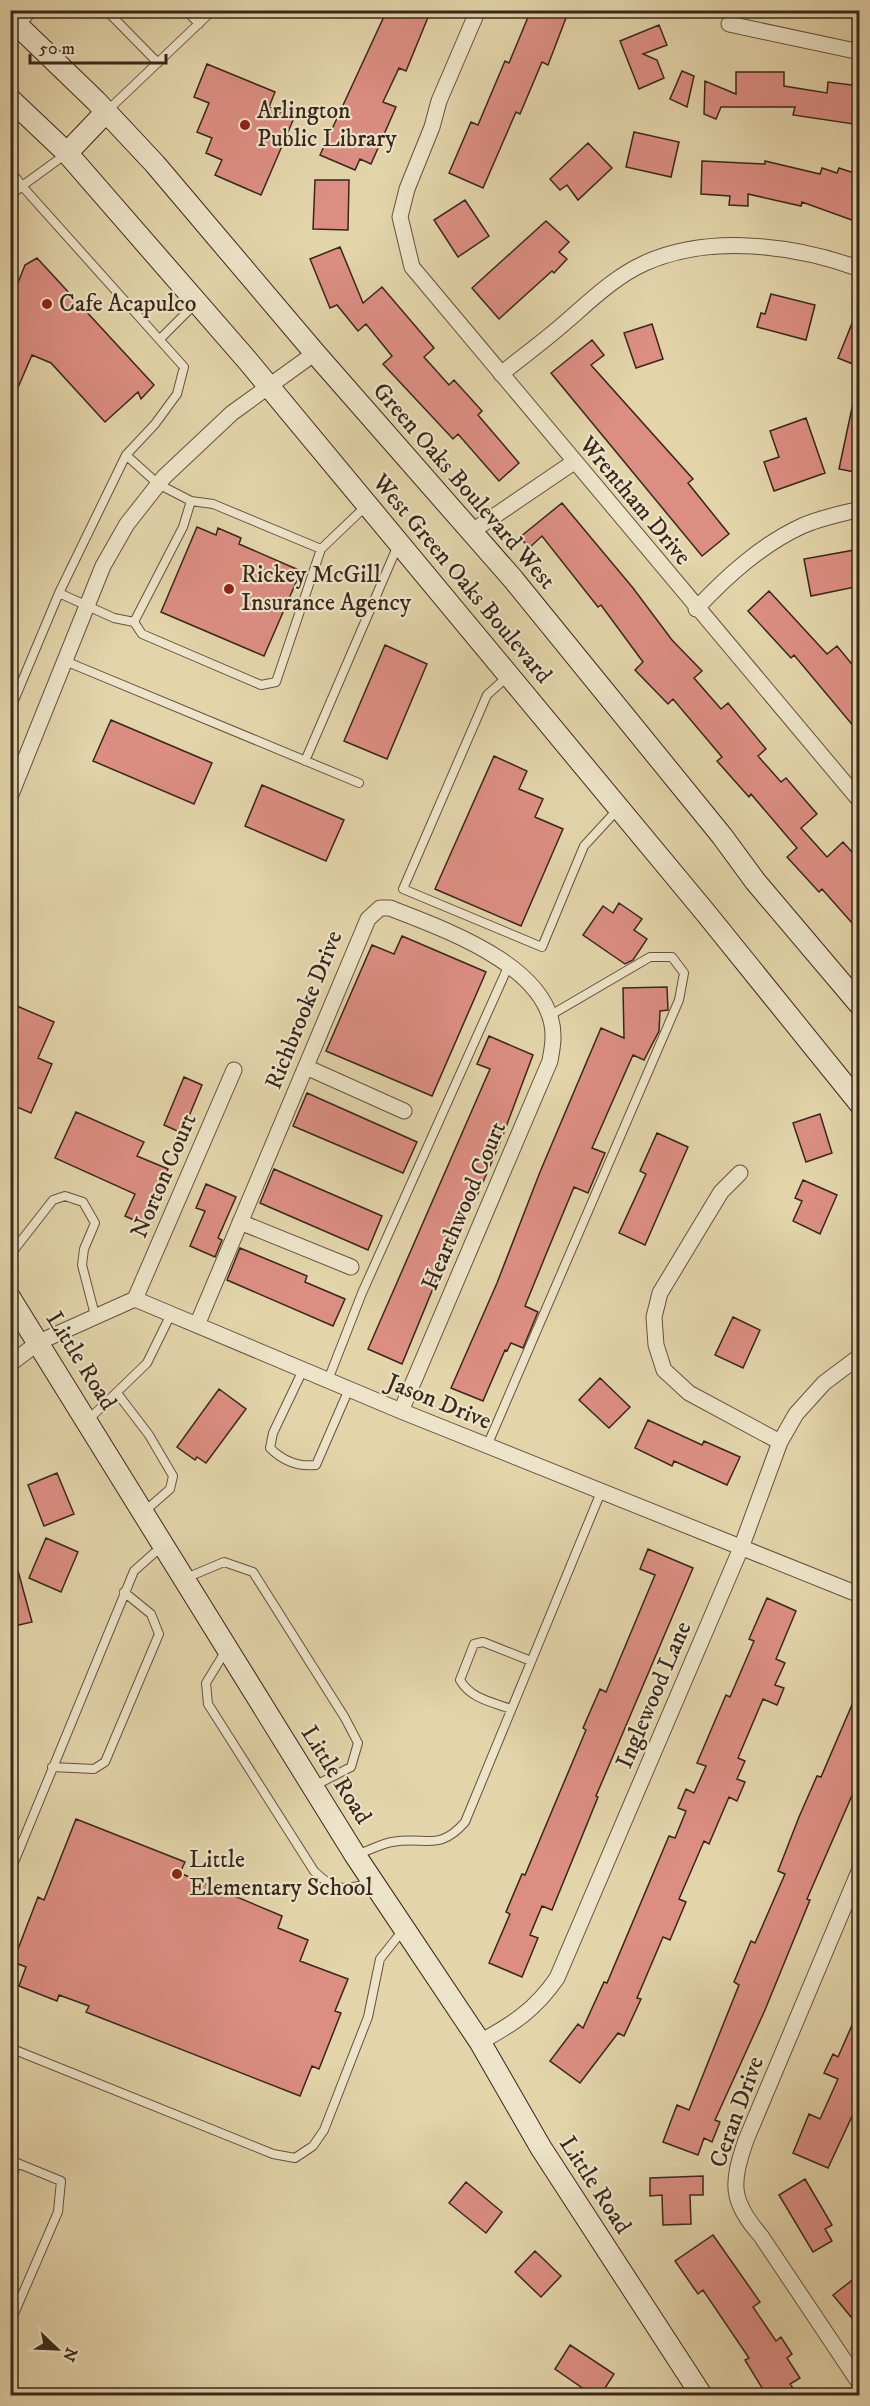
<svg xmlns="http://www.w3.org/2000/svg" width="870" height="2406" font-family="'IM FELL DW Pica',serif">
<style>
.building{fill:#dc8e83;stroke:#39271b;stroke-width:1.5}
.lines{fill:none;stroke-linecap:round;stroke-linejoin:round}
.lane-casing{stroke:#64523f;stroke-width:10}
.street-casing{stroke:#64523f;stroke-width:17}
.secondary-casing{stroke:#39271b;stroke-width:23}
.lane{stroke:#ede3c8;stroke-width:8}
.street{stroke:#ede3c8;stroke-width:15}
.secondary{stroke:#ede3c8;stroke-width:21}
.poi-dot{fill:#8f2418;stroke:#ede3c8;stroke-width:2}
.labels{text-anchor:middle;dominant-baseline:central;stroke-width:4.5;stroke-linejoin:round;paint-order:stroke}
.poi-label{font-size:24px;fill:#39271b;stroke:#ede3c8;text-anchor:start}
.street-label{font-size:24px;fill:#39271b;stroke:#ede3c8}
</style>
<rect width="100%" height="100%" fill="#e3d4aa"/>
<filter id="stains"><feTurbulence type="fractalNoise" baseFrequency=".00333" numOctaves="4"/><feColorMatrix values="0 0 0 0 .2 0 0 0 0 .09 0 0 0 0 .02 0 0 0 .5 -.17"/></filter>
<radialGradient id="worn" r=".72"><stop offset=".6" stop-color="#630" stop-opacity="0"/><stop offset="1" stop-color="#630" stop-opacity=".3"/></radialGradient>
<!-- building -->
<path class="building" d="M387,10H431L406,71L399,68L383,102L396,107L371,164L360,159L355,170L320,155Z
M531,10H569L548,65L542,62L520,114L516,112L483,188L449,173L471,122L478,125L505,61L509,63Z
M659,25L667,45L643,54L657,60L664,78L639,89L620,41Z
M207,64L275,92L269,107L294,118L261,195L215,175L222,160L206,153L212,138L197,132L209,103L194,97Z
M682,71L694,76L687,107L670,99Z
M736,72H784V86L827,93L828,82L860,86V125L793,115L795,107H721L716,119L704,114L705,81L736,94Z
M634,132L679,142L671,177L626,167Z
M588,143L612,168L578,200L567,185L560,190L550,179Z
M702,161L765,164V161L820,174L822,168L837,173L839,168L860,175V223L802,202L801,206L748,194V206L729,205L730,196L701,194Z
M315,180H349L348,230L313,229Z
M465,200L489,236L458,257L434,220Z
M546,221L569,242L559,252L567,259L554,273L552,271L499,319L472,288Z
M340,247L363,303L382,287L434,348L424,357L449,385L454,380L482,411L478,415L519,463L499,481L458,434L453,439L383,364L392,356L366,324L358,331L337,305L330,308L310,259Z
M37,258L154,385L141,399L138,392L105,422L51,363L32,355L10,406V303L25,265Z
M771,294L815,305L806,340L757,327L761,313L765,314Z
M859,306H860V367L838,358Z
M652,324L663,359L636,368L624,333Z
M592,340L604,355L591,365L693,479L688,483L729,534L702,556L551,373Z
M853,403L860,404V473L839,469Z
M806,418L825,473L774,491L764,462L779,457L770,431Z
M562,503L633,588L672,640L702,671L694,678L721,709L728,703L766,749L758,756L781,782L786,778L817,814L801,828L827,857L843,842L860,861V932L822,889L819,892L787,857L797,848L751,794L749,797L717,761L722,757L673,699L668,704L635,670L643,662L601,605L598,607L542,536L529,548L520,537Z
M197,527L216,535L218,528L241,538L239,544L301,571L264,656L161,612Z
M860,549V586L811,596L804,559Z
M769,591L827,654L837,646L860,674V734L794,655L791,658L748,611Z
M385,645L427,664L387,759L344,741Z
M111,720L212,763L194,804L93,761Z
M494,756L527,771L519,789L543,799L535,817L563,829L521,926L435,889Z
M262,785L344,820L326,861L245,826Z
M619,903L642,919L634,930L647,939L633,960L625,964L583,935L603,906L613,913Z
M402,936L486,972L432,1096L326,1051L372,945L394,954Z
M667,987L668,1010L660,1011L659,1031L644,1060L633,1055L592,1148L605,1153L588,1193L574,1187L547,1252L525,1306L538,1312L523,1348L511,1343L507,1351L505,1350L483,1401L451,1388L497,1283L540,1172L601,1028L624,1038L623,988Z
M10,1003L54,1022L38,1058L52,1064L31,1113L10,1104Z
M489,1036L533,1055L500,1143L476,1198L471,1196L402,1364L368,1349L490,1069L477,1064Z
M184,1077L202,1085L182,1133L164,1125Z
M307,1093L417,1142L403,1173L293,1126Z
M76,1112L144,1142L137,1156L168,1169L145,1225L125,1216L135,1194L55,1158Z
M820,1114L832,1153L806,1162L793,1123Z
M657,1133L688,1147L645,1245L619,1233L646,1174L640,1171Z
M274,1169L382,1216L368,1250L260,1203Z
M803,1180L837,1195L820,1234L793,1221L802,1201L795,1198Z
M206,1184L236,1197L218,1238L222,1240L215,1257L190,1246L205,1211L196,1208Z
M240,1248L307,1276L305,1282L345,1299L333,1326L227,1280Z
M733,1317L760,1330L743,1368L715,1355Z
M600,1378L630,1407L609,1428L579,1400Z
M219,1389L246,1409L206,1463L197,1457L195,1460L177,1447Z
M648,1420L702,1445L704,1441L740,1457L727,1485L674,1461L672,1466L635,1448Z
M57,1473L74,1514L44,1526L28,1485Z
M46,1538L78,1552L61,1592L29,1578Z
M648,1549L693,1568L596,1796L598,1797L552,1910L542,1906L530,1935L538,1938L522,1977L489,1963L510,1914L506,1912L522,1874L525,1875L586,1730L583,1728L600,1689L606,1692L655,1575L640,1569Z
M10,1560H15L32,1622L10,1627Z
M767,1598L796,1611L776,1659L785,1663L775,1685L784,1688L777,1705L763,1699L738,1758L745,1761L737,1779L745,1782L737,1801L729,1797L709,1844L704,1841L679,1899L686,1902L670,1940L663,1937L637,1998L641,1999L624,2036L618,2033L580,2083L550,2061L578,2024L583,2028L604,1982L607,1983L669,1836L675,1838L686,1811L678,1808L686,1789L694,1793L706,1766L697,1763L726,1695L730,1697L754,1641L749,1639Z
M860,1686V1777L807,1899L810,1900L765,2010L715,2120L720,2122L712,2142L704,2138L698,2155L663,2142L677,2105L689,2110L739,1985L734,1982L751,1941L755,1943L785,1874L778,1871L799,1817L817,1776L821,1777Z
M76,1819L185,1862L180,1873L282,1916L278,1928L308,1940L300,1961L348,1979L335,2011L341,2013L319,2069L312,2066L300,2096L86,2012L89,2006L59,1995L57,2001L19,1986L26,1967L13,1962L38,1897L44,1900Z
M860,2007V2099L828,2168L793,2153L809,2114L820,2119L838,2079L824,2073L833,2054L838,2057Z
M703,2176V2195H690L691,2224L663,2225L662,2195L650,2196V2178Z
M805,2179L832,2225L825,2229L832,2241L813,2252L779,2195Z
M466,2182L502,2212L486,2233L449,2203Z
M713,2235L760,2302L753,2307L776,2341L781,2337L792,2354L787,2358L800,2378L790,2384L799,2396H767L745,2360L749,2358L703,2290L698,2294L675,2261Z
M535,2251L561,2276L541,2297L515,2272Z
M860,2274V2328L833,2295Z
M570,2345L614,2374L600,2396H594L555,2369Z"/>
<g class="lines">
<defs>
<path id="lane" d="M106,10L158,63
M186,10L199,24
M21,25L34,10
M108,110L213,10
M10,170L22,186L66,154
M10,196L22,186L184,367L177,394L155,424L126,455L59,593L10,710
M160,339L195,304
M126,455L158,484L191,501L213,504L321,549L365,507
M191,501L183,527L134,622L142,634L261,685L276,682L321,549
M59,593L114,618L134,622
M65,661L359,783
M507,677L487,695L403,889L542,947L584,846L618,809
M305,761L398,545
M10,1255L53,1200L65,1196L83,1202L95,1223L84,1249L82,1265L95,1315
M303,1370L273,1433L270,1448C282,1460 298,1467 316,1465L349,1389
M328,1380L362,1293L508,967
M117,1393L149,1435L173,1476L170,1489L145,1511
M88,1420L147,1363L171,1314
M487,1446L679,1000L684,973L672,957H650L549,1016
M186,1578L224,1562L253,1572L345,1718L358,1743L351,1767L314,1786
M225,1652L206,1683L208,1704L314,1871C338,1894 341,1889 373,1883
M511,1709C492,1702 471,1699 460,1680L474,1644L483,1642L531,1661
M52,1767L94,1769L105,1762L159,1634L151,1614L124,1592
M357,1854C369,1851 380,1844 392,1842C426,1836 439,1852 465,1822L601,1492
M10,1872L134,1571L161,1547
M10,2048L273,2154L295,2158L313,2146L324,2130L368,2017L380,1959L403,1930
M10,2160L17,2163L10,2182
M10,2323L58,2212L61,2181L17,2163"/>
<path id="street" d="M478,10L439,101L432,127L407,189L400,217L412,267L860,801
M729,24L860,52
M501,374C523,356 547,339 568,320C592,299 616,276 645,263C710,234 795,245 860,269
M471,532L574,462
M696,609C727,576 761,545 802,526C819,518 841,514 860,509
M10,797L103,566L127,524L164,477L232,413L315,353
M306,1067L404,1111
M740,1173L721,1192L660,1293L654,1317L656,1345L664,1370L689,1393L780,1442
M240,1222L351,1267
M135,1299L234,1070
M197,1325L368,919L380,908H390C443,929 555,967 553,1038C553,1046 551,1054 550,1061L401,1411
M10,1364L39,1342L135,1299L401,1411L860,1595
M860,1869L746,2140C731,2184 730,2200 761,2236L860,2384
M480,2042C513,2024 535,2010 557,1978L741,1548L780,1442L796,1414L824,1383L860,1356"/>
<path id="secondary" d="M10,18L96,101L155,164L315,353L513,579L722,836L755,881L860,1005
M10,99L67,153L247,360L705,912L860,1104
M67,153L106,112
M10,1298L355,1855L480,2042L541,2148L702,2396"/>
</defs>
<!-- lane casing -->
<use href="#lane" class="lane-casing"/>
<!-- street casing -->
<use href="#street" class="street-casing"/>
<!-- secondary casing -->
<use href="#secondary" class="secondary-casing"/>
<!-- lane -->
<use href="#lane" class="lane"/>
<!-- street -->
<use href="#street" class="street"/>
<!-- secondary -->
<use href="#secondary" class="secondary"/>
</g>
<!-- markers -->
<g class="poi-dot">
<circle cx="245" cy="125" r="6"/>
<circle cx="47" cy="304" r="6"/>
<circle cx="229" cy="589" r="6"/>
<circle cx="177" cy="1874" r="6"/>
</g>
<g class="labels">
<!-- poi labels -->
<g class="poi-label">
<text x="257" y="111">Arlington<tspan x="257" dy="28">Public Library</tspan></text>
<text x="59" y="304">Cafe Acapulco</text>
<text x="241" y="575">Rickey McGill<tspan x="241" dy="28">Insurance Agency</tspan></text>
<text x="189" y="1860">Little<tspan x="189" dy="28">Elementary School</tspan></text>
</g>
<!-- street labels -->
<g class="street-label">
<text transform="translate(464 486) rotate(49)">Green Oaks Boulevard West</text>
<text transform="translate(635 501) rotate(50)">Wrentham Drive</text>
<text transform="translate(462 579) rotate(50)">West Green Oaks Boulevard</text>
<text transform="translate(304 1010) rotate(-68)">Richbrooke Drive</text>
<text transform="translate(164 1176) rotate(-67)">Norton Court</text>
<text transform="translate(464 1206) rotate(-67)">Hearthwood Court</text>
<text transform="translate(81 1361) rotate(58)">Little Road</text>
<text transform="translate(439 1402) rotate(22)">Jason Drive</text>
<text transform="translate(654 1695) rotate(-67)">Inglewood Lane</text>
<text transform="translate(336 1775) rotate(58)">Little Road</text>
<text transform="translate(737 2112) rotate(-70)">Ceran Drive</text>
<text transform="translate(595 2185) rotate(57)">Little Road</text>
</g>
</g>
<!-- margin -->
<rect width="870" height="2406" fill="none" stroke="#e3d4aa" stroke-width="36"/>
<rect x="12" y="12" width="846" height="2382" fill="none" stroke="#39271b" stroke-width="3"/>
<rect x="18" y="18" width="834" height="2370" fill="none" stroke="#39271b" stroke-width="1.5"/>
<!-- north arrow -->
<g transform="translate(57 2349) rotate(113)" stroke="#ede3c8" stroke-width="4.5" paint-order="stroke">
<path d="M0-4.5L10 22L0 15L-10 22Z" fill="#39271b"/>
<text y="-9" font-size="16" font-weight="bold" text-anchor="middle" fill="#39271b">N</text>
</g>
<!-- scale -->
<path d="M30 54v9h136v-9" fill="none" stroke="#39271b" stroke-width="3"/>
<text x="39" y="54" font-size="18" fill="#39271b" stroke="#ede3c8" stroke-width="4.5" paint-order="stroke">50 m</text>
<rect width="100%" height="100%" filter="url(#stains)"/>
<rect width="100%" height="100%" fill="url(#worn)"/>
</svg>
